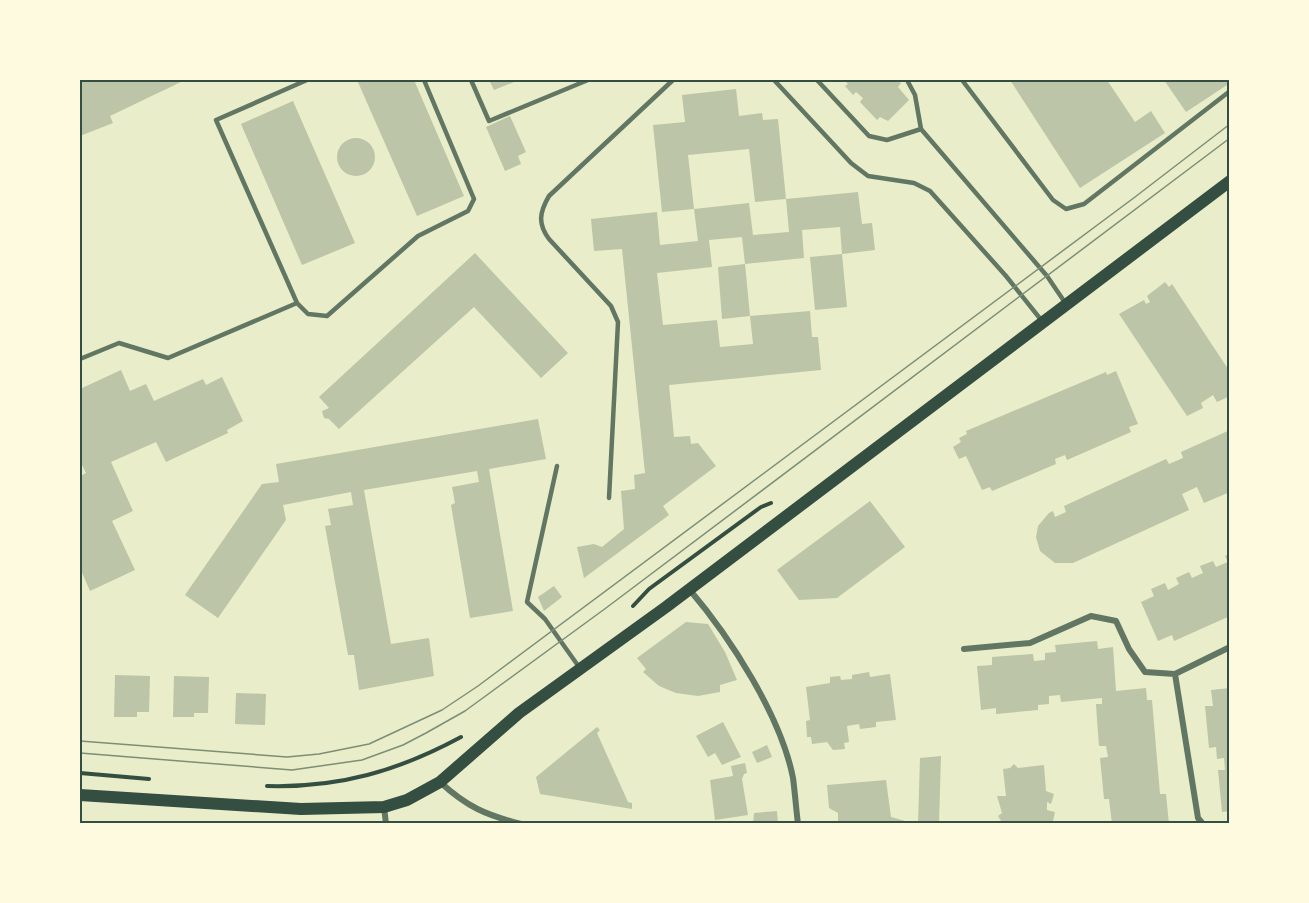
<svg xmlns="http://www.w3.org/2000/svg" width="1309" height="903" font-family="Arial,sans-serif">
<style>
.building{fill:#bcc5a7}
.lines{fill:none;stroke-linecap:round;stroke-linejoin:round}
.path{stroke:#344e41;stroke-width:4}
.service{stroke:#617663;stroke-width:4.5}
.minor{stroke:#617663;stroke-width:6}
.secondary{stroke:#344e41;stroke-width:12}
.tram{stroke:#7c8e77;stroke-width:1.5}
.neatline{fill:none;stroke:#344e41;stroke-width:2}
</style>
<rect width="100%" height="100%" fill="#e9edc9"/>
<!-- building -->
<path class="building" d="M80,80H185L110,116L113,123L80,136Z
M357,80H414L464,196L417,216Z
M489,80H519L494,90Z
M844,80H897L901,83L898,87L909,100L888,121L880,117L877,120L860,102L863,98L856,92L853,95L845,86L848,84Z
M1010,80H1107L1135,122L1151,111L1165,133L1080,188Z
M1164,80H1230V83L1186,112Z
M736,89L739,116L762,113L763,120L778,119L786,199L755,202L749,149L688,155L694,209L662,212L653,125L685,122L682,95Z
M293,101L355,243L302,265L241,124Z
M510,116L526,152L518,156L521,164L505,171L486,127Z
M337 157a19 19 0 1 1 38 0a19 19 0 1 1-38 0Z
M858,192L862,224L872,223L875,250L842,254L840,227L802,230L804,258L745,264L742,237L709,240L712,267L657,273L663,325L717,320L720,347L753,344L750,316L810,311L812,337H818L821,370L669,385L674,437L690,436L691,444L698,443L716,466L663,506L669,515L584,578L577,547L594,544L602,547L624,529L621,491L635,489L634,475L645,473L622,249L594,251L591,219L657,212L660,245L698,241L694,209L749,203L753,235L789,232L786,199Z
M475,253L568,353L541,378L474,307L339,429L329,419L324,418L322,411L329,408L319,397Z
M842,254L847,307L815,310L810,257Z
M745,264L750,316L722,319L718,267Z
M1165,282L1169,287L1172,284L1230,372V396L1217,402L1213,395L1201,403L1203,408L1187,416L1119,314L1144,300L1146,304L1150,302L1147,296Z
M121,370L130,391L146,384L154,401L203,379L206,385L222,377L243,421L227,430L228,433L166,462L156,442L111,462L133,511L112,521L135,570L90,591L80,568V476L86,473L80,461V389Z
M1116,371L1138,424L1129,427L1131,432L1067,460L1065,455L1055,459L1056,464L992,491L990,487L982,490L966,456L959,459L953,447L961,442L959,438L967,434L966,431L1106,372L1107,375Z
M538,419L546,459L489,469L513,611L470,618L451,505L455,503L452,487L479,482L477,471L364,490L391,644L429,638L434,676L359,690L354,655H348L325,526L331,525L328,509L353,505L351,492L283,505L286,520L218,618L185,595L262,484L279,482L276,464Z
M1230,430V492L1204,503L1197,487L1182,494L1189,510L1073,563H1055L1040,551L1036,537L1038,526L1049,513L1053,511L1055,517L1066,512L1064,506L1166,459L1169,464L1183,458L1181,452Z
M870,501L905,547L837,598L799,600L777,570Z
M1230,553V616L1174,641L1172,635L1158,641L1141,602L1154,596L1151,589L1165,583L1168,590L1179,584L1176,578L1189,572L1192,578L1203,573L1200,566L1213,561L1216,567L1228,562L1225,556Z
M554,586L562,597L544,611L538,597Z
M686,622L708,624L725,652L737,680L720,685V692L698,696L676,693L659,686L643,672L646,669L637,658Z
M1097,641L1098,649L1113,647L1116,691L1146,688L1147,700H1152L1160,794H1166L1169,824H1112L1109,799H1104L1100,758L1108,757L1106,746H1099L1097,720L1096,704H1102V698L1061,702L1060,695L1049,696V704L1038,705V710L996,714V708L981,710L977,666L992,665V657L1033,654L1034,661L1045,660V653L1056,652L1055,645Z
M869,672L870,677L890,674L896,720L876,722V727L860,729L859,724L847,726L849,742L844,743L845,749L833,750L827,742L812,744L811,737H807L806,721L810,720L806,687L830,683V677L840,676L841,680L852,679V675Z
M115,675L150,676L149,712H137V717H114Z
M174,676L209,677L208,713H194V717H173Z
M1230,688V811L1222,812L1218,770H1225L1224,758L1217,759L1216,747L1209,748L1205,706H1213L1211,690Z
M236,693L266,694L265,725L235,724Z
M723,722L741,757L722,765L715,753L708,757L696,736Z
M597,727L600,730L597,733L628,802L632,803V809L540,794L536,777Z
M767,745L772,757L757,763L752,752Z
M941,756L939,824H918L920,758Z
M745,763L747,773L744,774L742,779L748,815L715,820L710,780L733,776L731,766Z
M1014,764L1018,768L1044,765L1046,791L1054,794L1051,804L1047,802V810L1055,812L1053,821L1003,824L998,816L1002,813L997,796H1006L1003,769L1010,768Z
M886,780L891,817L916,824H838V813L829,808L827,785Z
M777,811L778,824H753L754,813Z"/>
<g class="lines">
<!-- path -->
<path class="path" d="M633,606L649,589L761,507L771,503
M80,773L149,779
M267,786C339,788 398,771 461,737"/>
<!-- service -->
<path class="service" d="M307,80L216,120L297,303L308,314L327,316L418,236L468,211L474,199L424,80
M471,80L489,121L588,80
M774,80L851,163L868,176L914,183L930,191L1006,276L1042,321
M817,80L869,136L887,140L921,129
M907,80L915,95L921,129L1047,276L1066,304
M962,80L1053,200L1066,209L1084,204L1230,91
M80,359L119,343L168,358L297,303
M557,466L527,602L545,619L579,667
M609,498L618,322L611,306L549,239C538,224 539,213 549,196L673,80"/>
<!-- minor -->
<path class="minor" d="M689,589C730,637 781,716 793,778C795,793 796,808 798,824
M964,649L1030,643L1091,616L1116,621L1129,649L1145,672L1175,674L1230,647
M1175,674L1198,818L1203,824
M440,782C467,807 486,815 521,824
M384,807L386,824"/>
<!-- secondary -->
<path class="secondary" d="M80,795L301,809L384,807L407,800L440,782L519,713L666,607L1230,181"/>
<!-- tram -->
<path class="tram" d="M80,741L287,757L319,754L369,744L442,710L478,686L1135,197L1230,124
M80,753L292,770L362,760L403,745L426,733L465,711L606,608L1230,138"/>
</g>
<!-- border -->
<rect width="1309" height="903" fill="none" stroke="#fefae0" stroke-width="162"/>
<rect x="81" y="81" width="1147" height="741" class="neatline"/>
</svg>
